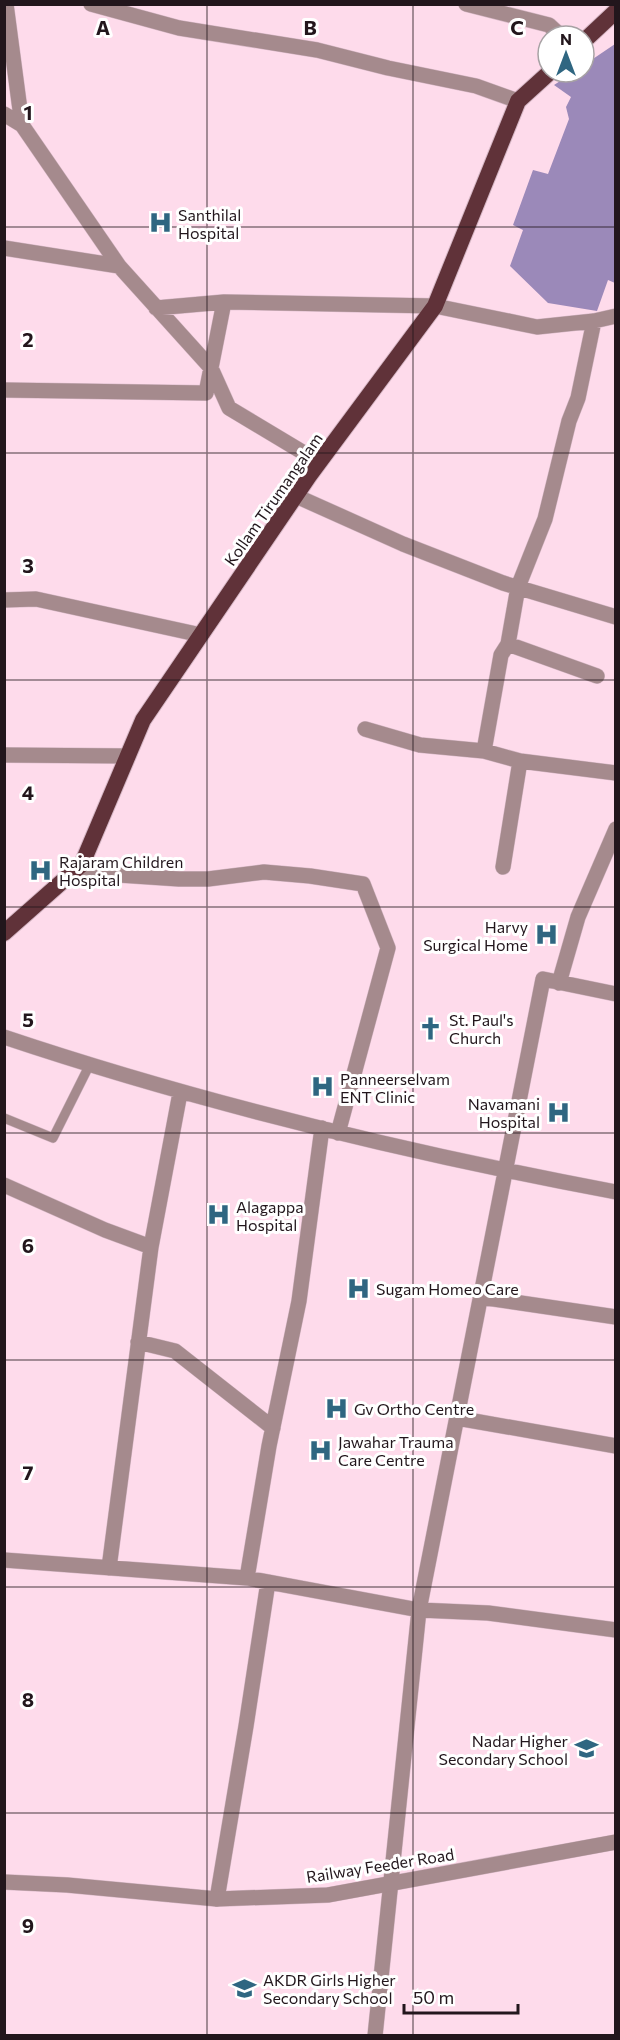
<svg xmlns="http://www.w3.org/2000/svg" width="620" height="2040" font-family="Commissioner,sans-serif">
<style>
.water{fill:#9b89b9}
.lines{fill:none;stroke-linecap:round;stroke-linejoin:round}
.service-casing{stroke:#d6b8c6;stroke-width:10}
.minor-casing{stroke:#d6b8c6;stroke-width:16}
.tertiary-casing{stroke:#d6b8c6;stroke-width:16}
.trunk-casing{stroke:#d6b8c6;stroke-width:18}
.service{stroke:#a58a8d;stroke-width:9}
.minor{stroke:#a58a8d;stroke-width:15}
.tertiary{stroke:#a58a8d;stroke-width:15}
.trunk{stroke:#603239;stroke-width:16}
.grid{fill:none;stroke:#22161c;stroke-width:1.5;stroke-opacity:0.55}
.labels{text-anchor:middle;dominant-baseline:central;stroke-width:6;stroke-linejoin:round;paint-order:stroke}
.poi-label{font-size:16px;fill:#22161c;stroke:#fff;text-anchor:start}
.street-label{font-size:16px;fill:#22161c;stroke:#fff}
.grid-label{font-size:20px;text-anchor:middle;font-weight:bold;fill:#22161c;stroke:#fff;stroke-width:6;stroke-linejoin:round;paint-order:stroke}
</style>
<rect width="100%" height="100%" fill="#fedbeb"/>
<!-- water -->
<path class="water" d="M615,44V283L608,280L597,311L548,303L510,266L523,230L513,225L533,170L548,174L569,119L566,107L571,97L554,85L574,72H584V65Z"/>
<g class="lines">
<defs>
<path id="service" d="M4,1118L53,1138L89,1066"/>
<path id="minor" d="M6,4L22,125L119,266L211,368L229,408L319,462
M91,4L179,28L317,50L388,68L476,86L518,101
M466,4L549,25L561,36
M4,114L22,125
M4,248L119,266
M156,308L224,302
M4,390L206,393L224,302L435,306L537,327L594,321L616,316
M296,496L403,544L503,583L616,617
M4,600L36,599L201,635
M508,644L597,676
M365,729L420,745L484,751L520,761L616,773
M484,751L501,655L508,644L518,587L545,519L569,421L578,398L594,321
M4,755L128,756
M503,867L520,761
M74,872L179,879H208L264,872L310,876L363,884L388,948L338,1133
M559,983L578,917L616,829
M4,1037C204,1104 409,1153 616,1192
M4,1185L105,1230L151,1247
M480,1297L616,1317
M138,1342L175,1351L273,1428
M457,1418L616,1446
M4,1560L247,1578L419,1610L488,1613L616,1630
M109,1568L151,1247L180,1093
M247,1578L269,1446L299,1301L322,1128
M217,1899L246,1726L268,1582
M375,2036L419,1610L543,979L616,994"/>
<path id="tertiary" d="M4,1882L67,1885L217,1899L328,1895L616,1842"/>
<path id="trunk" d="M584,41L616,11
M4,933L82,864L143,720L309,476L435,306L518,101L550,72"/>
</defs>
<!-- service casing -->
<use href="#service" class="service-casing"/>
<!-- minor casing -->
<use href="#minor" class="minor-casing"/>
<!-- tertiary casing -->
<use href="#tertiary" class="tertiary-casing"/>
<!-- trunk casing -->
<use href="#trunk" class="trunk-casing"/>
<!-- service -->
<use href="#service" class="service"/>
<!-- minor -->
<use href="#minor" class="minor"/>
<!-- tertiary -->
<use href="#tertiary" class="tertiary"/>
<!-- trunk -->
<use href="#trunk" class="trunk"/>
</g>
<!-- grid -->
<path class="grid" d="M207,4V2036M413,4V2036M4,227H616M4,453H616M4,680H616M4,907H616M4,1133H616M4,1360H616M4,1587H616M4,1813H616"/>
<!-- icons -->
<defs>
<symbol id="hospital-bare" viewBox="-9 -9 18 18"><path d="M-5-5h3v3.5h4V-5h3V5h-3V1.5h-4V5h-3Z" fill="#2f6681" stroke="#fff" stroke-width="2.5" paint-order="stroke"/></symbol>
<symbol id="church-bare" viewBox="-9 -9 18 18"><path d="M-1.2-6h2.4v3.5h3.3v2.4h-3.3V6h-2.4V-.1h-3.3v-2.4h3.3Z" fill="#2f6681" stroke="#fff" stroke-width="2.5" paint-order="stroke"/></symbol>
<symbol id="school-bare" viewBox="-9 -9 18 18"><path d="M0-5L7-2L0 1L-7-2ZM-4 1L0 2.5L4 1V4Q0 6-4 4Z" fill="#2f6681" stroke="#fff" stroke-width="2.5" paint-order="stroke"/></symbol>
</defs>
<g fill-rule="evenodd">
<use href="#hospital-bare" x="144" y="206" width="33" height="33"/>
<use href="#hospital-bare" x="24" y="854" width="33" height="33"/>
<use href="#hospital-bare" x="530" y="918" width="33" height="33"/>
<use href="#church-bare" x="414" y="1012" width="33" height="33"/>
<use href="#hospital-bare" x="306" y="1070" width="33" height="33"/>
<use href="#hospital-bare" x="542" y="1096" width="33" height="33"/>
<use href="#hospital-bare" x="202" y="1198" width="33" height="33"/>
<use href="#hospital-bare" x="342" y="1272" width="33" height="33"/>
<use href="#hospital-bare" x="320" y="1392" width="33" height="33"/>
<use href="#hospital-bare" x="304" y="1434" width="33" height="33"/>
<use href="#school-bare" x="570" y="1732" width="33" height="33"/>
<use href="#school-bare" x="228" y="1972" width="33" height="33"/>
</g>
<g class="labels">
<!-- poi labels -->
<g class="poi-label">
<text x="178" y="214">Santhilal<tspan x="178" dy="18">Hospital</tspan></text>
<text x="59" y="861">Rajaram Children<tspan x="59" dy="18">Hospital</tspan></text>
<text x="528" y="926" text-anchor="end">Harvy<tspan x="528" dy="18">Surgical Home</tspan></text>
<text x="449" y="1019">St. Paul's<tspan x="449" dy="18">Church</tspan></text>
<text x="340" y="1078">Panneerselvam<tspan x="340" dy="18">ENT Clinic</tspan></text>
<text x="540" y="1103" text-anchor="end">Navamani<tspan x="540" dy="18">Hospital</tspan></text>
<text x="236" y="1206">Alagappa<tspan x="236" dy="18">Hospital</tspan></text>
<text x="376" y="1288">Sugam Homeo Care</text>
<text x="354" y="1408">Gv Ortho Centre</text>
<text x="338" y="1441">Jawahar Trauma<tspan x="338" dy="18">Care Centre</tspan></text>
<text x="568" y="1740" text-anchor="end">Nadar Higher<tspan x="568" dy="18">Secondary School</tspan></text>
<text x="263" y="1979">AKDR Girls Higher<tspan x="263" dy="18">Secondary School</tspan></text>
</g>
<!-- street labels -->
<g class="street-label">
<text transform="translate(273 499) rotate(-55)">Kollam Tirumangalam</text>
<text transform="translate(380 1865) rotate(-9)">Railway Feeder Road</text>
</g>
</g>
<g class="grid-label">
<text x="103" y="35">A</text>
<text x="310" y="35">B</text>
<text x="517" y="35">C</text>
<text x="28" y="120">1</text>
<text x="28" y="347">2</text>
<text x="28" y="573">3</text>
<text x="28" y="800">4</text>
<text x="28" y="1027">5</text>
<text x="28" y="1253">6</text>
<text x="28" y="1480">7</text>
<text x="28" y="1707">8</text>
<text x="28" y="1933">9</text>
</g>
<!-- border -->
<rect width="620" height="2040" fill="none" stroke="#22161c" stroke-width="12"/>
<!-- north arrow -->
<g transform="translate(566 54)"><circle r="28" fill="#ffffff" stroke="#a7a2a4" stroke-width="1.5"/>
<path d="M0-4.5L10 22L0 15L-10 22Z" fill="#2f6681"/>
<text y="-9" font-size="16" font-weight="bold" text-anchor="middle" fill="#22161c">N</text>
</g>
<!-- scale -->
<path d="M404 2004v9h114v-9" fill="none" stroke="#22161c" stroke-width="3"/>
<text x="413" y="2004" font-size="18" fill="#22161c" stroke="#ffffff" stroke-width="4.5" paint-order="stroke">50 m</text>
</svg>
